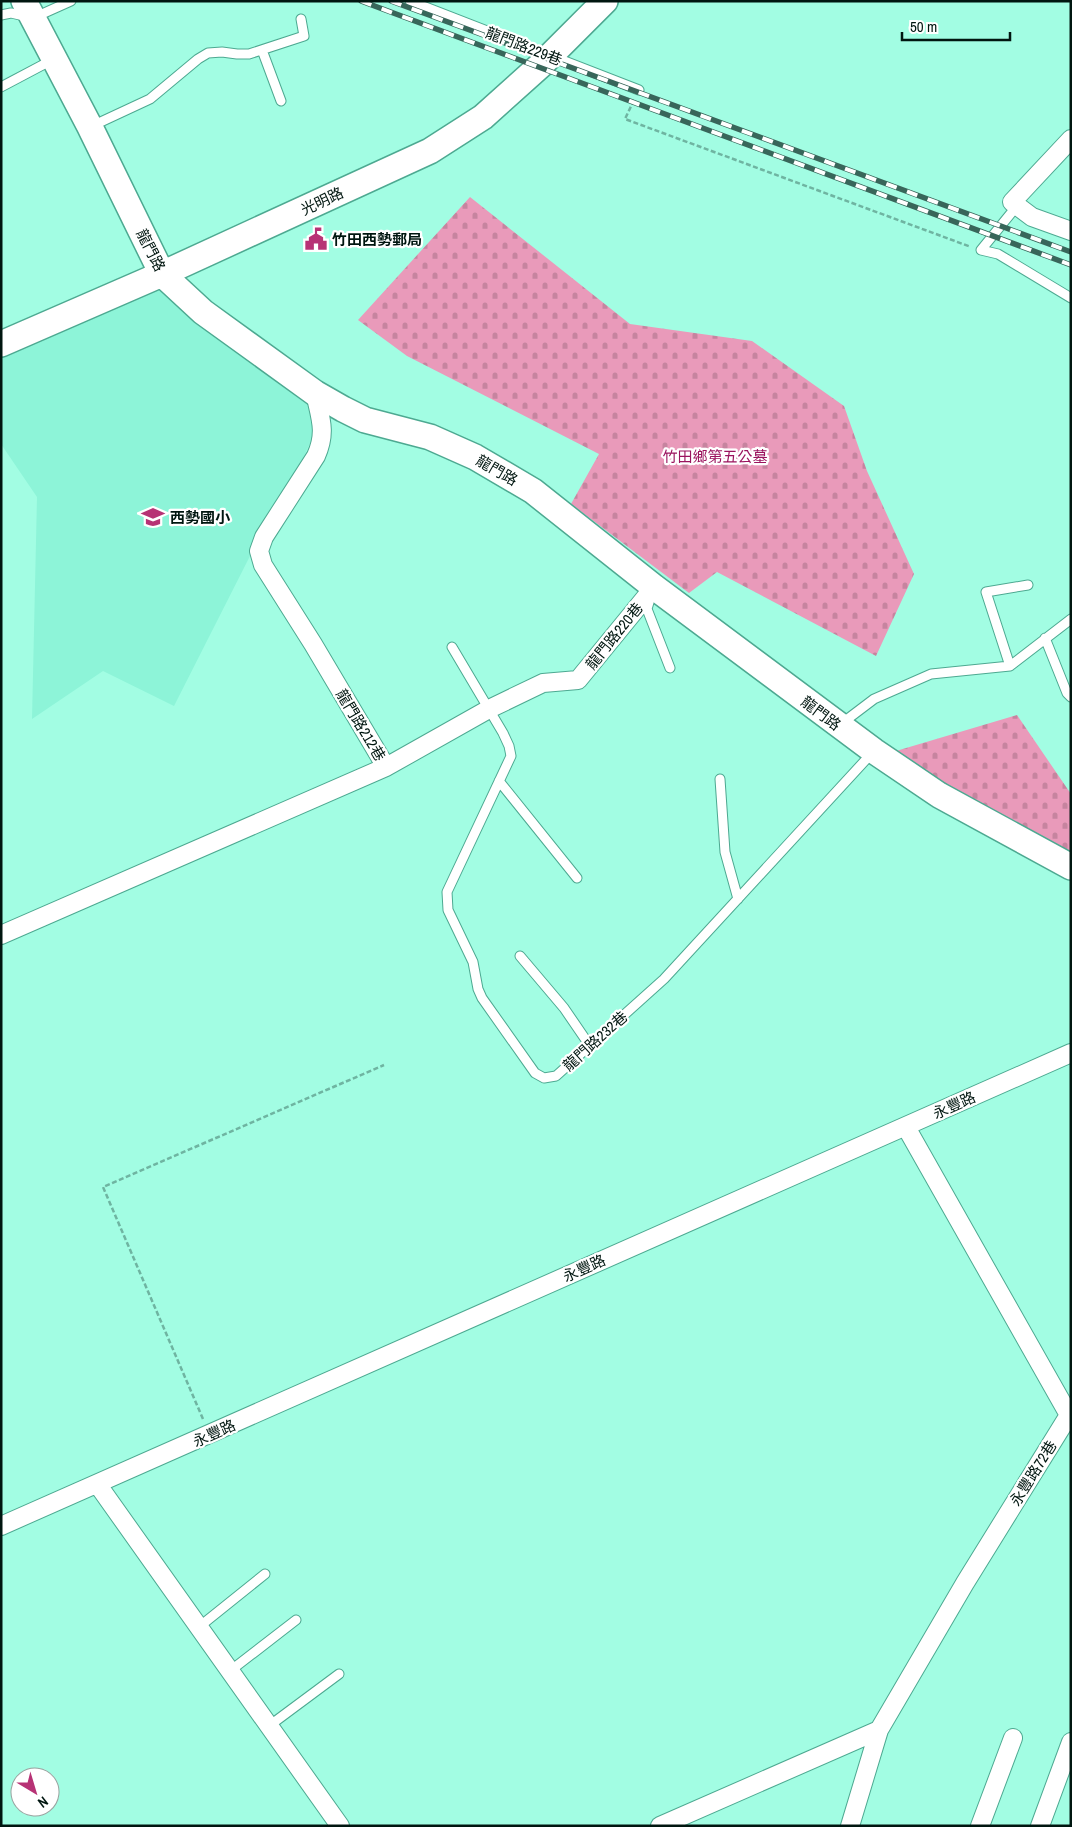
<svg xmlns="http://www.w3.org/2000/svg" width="1072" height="1827" font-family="'Archivo Narrow','Noto Sans TC',sans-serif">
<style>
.built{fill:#8df4d8}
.cemetery{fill:url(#cemetery-stones)}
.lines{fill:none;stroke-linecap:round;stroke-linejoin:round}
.lane-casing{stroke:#4da991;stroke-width:11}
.street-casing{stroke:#4da991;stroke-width:20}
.secondary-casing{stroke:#4da991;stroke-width:28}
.path{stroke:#6fb4a1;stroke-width:2.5;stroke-dasharray:5 2.5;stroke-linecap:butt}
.lane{stroke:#fff;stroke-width:9}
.street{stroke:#fff;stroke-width:18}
.secondary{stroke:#fff;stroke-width:25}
.rail-casing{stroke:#38665a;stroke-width:5.5}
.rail{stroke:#fff;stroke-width:4;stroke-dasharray:11;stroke-linecap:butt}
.labels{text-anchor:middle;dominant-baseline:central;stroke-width:4.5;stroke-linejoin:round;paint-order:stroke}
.street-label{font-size:15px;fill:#001610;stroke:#fff}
.poi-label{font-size:15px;font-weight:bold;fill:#001610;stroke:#fff;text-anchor:start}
.park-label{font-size:15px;fill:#9a135e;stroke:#fff}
</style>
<defs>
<pattern id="cemetery-stones" width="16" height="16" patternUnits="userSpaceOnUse" patternTransform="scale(1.25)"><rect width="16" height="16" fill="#e99aba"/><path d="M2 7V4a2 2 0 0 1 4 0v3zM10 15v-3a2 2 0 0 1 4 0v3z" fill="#c6849f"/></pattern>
</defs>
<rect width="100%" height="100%" fill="#a2fde3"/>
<!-- built -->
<path class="built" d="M162,286L307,397L315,433L303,458L257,537L251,554L174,706L103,671L32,719L37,497L1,444V352Z"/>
<!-- cemetery -->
<path class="cemetery" d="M470,197L630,324L752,341L844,406L867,471L914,574L876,656L717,572L689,593L571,504L599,454L407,356L358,320Z
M1017,715L1071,794V857L929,775L896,751Z"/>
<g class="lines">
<defs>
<path id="lane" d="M410,1L639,90
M1,15L11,13L33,18L71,1
M262,50L281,101
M1,87L52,60
M92,126L150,99L198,59L208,53L222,52L237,54H249L304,36L301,19
M1016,207L981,250L998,254L1071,298
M650,599L647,609L670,668
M1045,638L1067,693L1071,697
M452,647L503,733L509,746L511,756L447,892L448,910L473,962L478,989L482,998L535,1073L544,1078L556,1076L664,979L872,753
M1010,666L986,592L1028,585
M841,724L874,699L931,674L1010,666L1071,619
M720,779L725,852L738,899
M499,781L577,878
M520,956L564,1008L590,1046
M199,1627L265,1574
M230,1671L296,1620
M269,1726L339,1674"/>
<path id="street" d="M1071,139L1012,202L1032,217L1071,231
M315,393C320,417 327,432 316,456L264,537L259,551L263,565L313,644L386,767
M1,935L386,767L489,709L543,683L578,680L654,587
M98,1485L340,1826
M1,1526L1071,1053
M660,1826L879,1730
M850,1826L879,1730L965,1583L1069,1415L906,1127
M980,1826L1013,1738
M1040,1826L1071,1742"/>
<path id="secondary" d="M24,1L90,127L162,274L203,312L315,393L343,409L365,420L430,437L475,457L533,491L654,587L874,751L939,795L1071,867
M1,344L162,274L430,151L483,117L542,64L605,1"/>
</defs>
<!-- lane casing -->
<use href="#lane" class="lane-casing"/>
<!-- street casing -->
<use href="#street" class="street-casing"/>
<!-- secondary casing -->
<use href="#secondary" class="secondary-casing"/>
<!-- path -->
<path class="path" d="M634,100L625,119L971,247
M203,1419L103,1187L384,1065"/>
<!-- lane -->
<use href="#lane" class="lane"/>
<!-- street -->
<use href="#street" class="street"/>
<!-- secondary -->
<use href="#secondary" class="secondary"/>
<defs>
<path id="rail" d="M361,1L1071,265
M391,1L1071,252"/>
</defs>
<!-- rail casing -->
<use href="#rail" class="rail-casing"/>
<!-- rail -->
<use href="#rail" class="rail"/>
</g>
<!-- icons -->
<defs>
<symbol id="civic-bare" viewBox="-9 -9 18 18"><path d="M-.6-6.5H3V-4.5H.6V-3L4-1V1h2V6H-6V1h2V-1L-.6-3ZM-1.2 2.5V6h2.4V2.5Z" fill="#b73275" stroke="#fff" stroke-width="2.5" paint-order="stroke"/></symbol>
<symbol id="school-bare" viewBox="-9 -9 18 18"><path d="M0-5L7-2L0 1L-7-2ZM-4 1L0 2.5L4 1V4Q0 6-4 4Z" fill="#b73275" stroke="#fff" stroke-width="2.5" paint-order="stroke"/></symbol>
</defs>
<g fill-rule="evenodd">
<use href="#civic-bare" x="300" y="223" width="32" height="32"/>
<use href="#school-bare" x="137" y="501" width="32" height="32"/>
</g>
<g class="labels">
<!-- street labels -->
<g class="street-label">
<text transform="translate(524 46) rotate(21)">龍門路229巷</text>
<text transform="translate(322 201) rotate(-25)">光明路</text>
<text transform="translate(151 250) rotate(63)">龍門路</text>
<text transform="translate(497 470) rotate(30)">龍門路</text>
<text transform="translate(614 636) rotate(-51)">龍門路220巷</text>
<text transform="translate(821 713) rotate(37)">龍門路</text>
<text transform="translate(361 725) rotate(59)">龍門路212巷</text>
<text transform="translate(595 1041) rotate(-42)">龍門路232巷</text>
<text transform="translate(954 1105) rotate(-24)">永豐路</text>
<text transform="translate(584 1268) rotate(-24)">永豐路</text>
<text transform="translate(214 1433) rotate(-24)">永豐路</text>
<text transform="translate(1033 1473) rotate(-58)">永豐路72巷</text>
</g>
<!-- poi labels -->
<g class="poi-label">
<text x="332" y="239">竹田西勢郵局</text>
<text x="170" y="517">西勢國小</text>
</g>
<!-- park labels -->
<g class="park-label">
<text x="715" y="456">竹田鄉第五公墓</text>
</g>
</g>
<!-- border -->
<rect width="1072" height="1827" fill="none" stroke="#001610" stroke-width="5"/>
<!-- north arrow -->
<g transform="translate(35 1792) rotate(142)"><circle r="24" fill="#ffffff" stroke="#99a29f"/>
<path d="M0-4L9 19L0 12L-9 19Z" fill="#b73275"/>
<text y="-8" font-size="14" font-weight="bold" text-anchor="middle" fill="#001610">N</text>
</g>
<!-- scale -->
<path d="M902 32v8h108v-8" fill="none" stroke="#001610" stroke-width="2.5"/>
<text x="910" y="32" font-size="15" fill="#001610" stroke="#ffffff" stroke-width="4" paint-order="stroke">50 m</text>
</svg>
